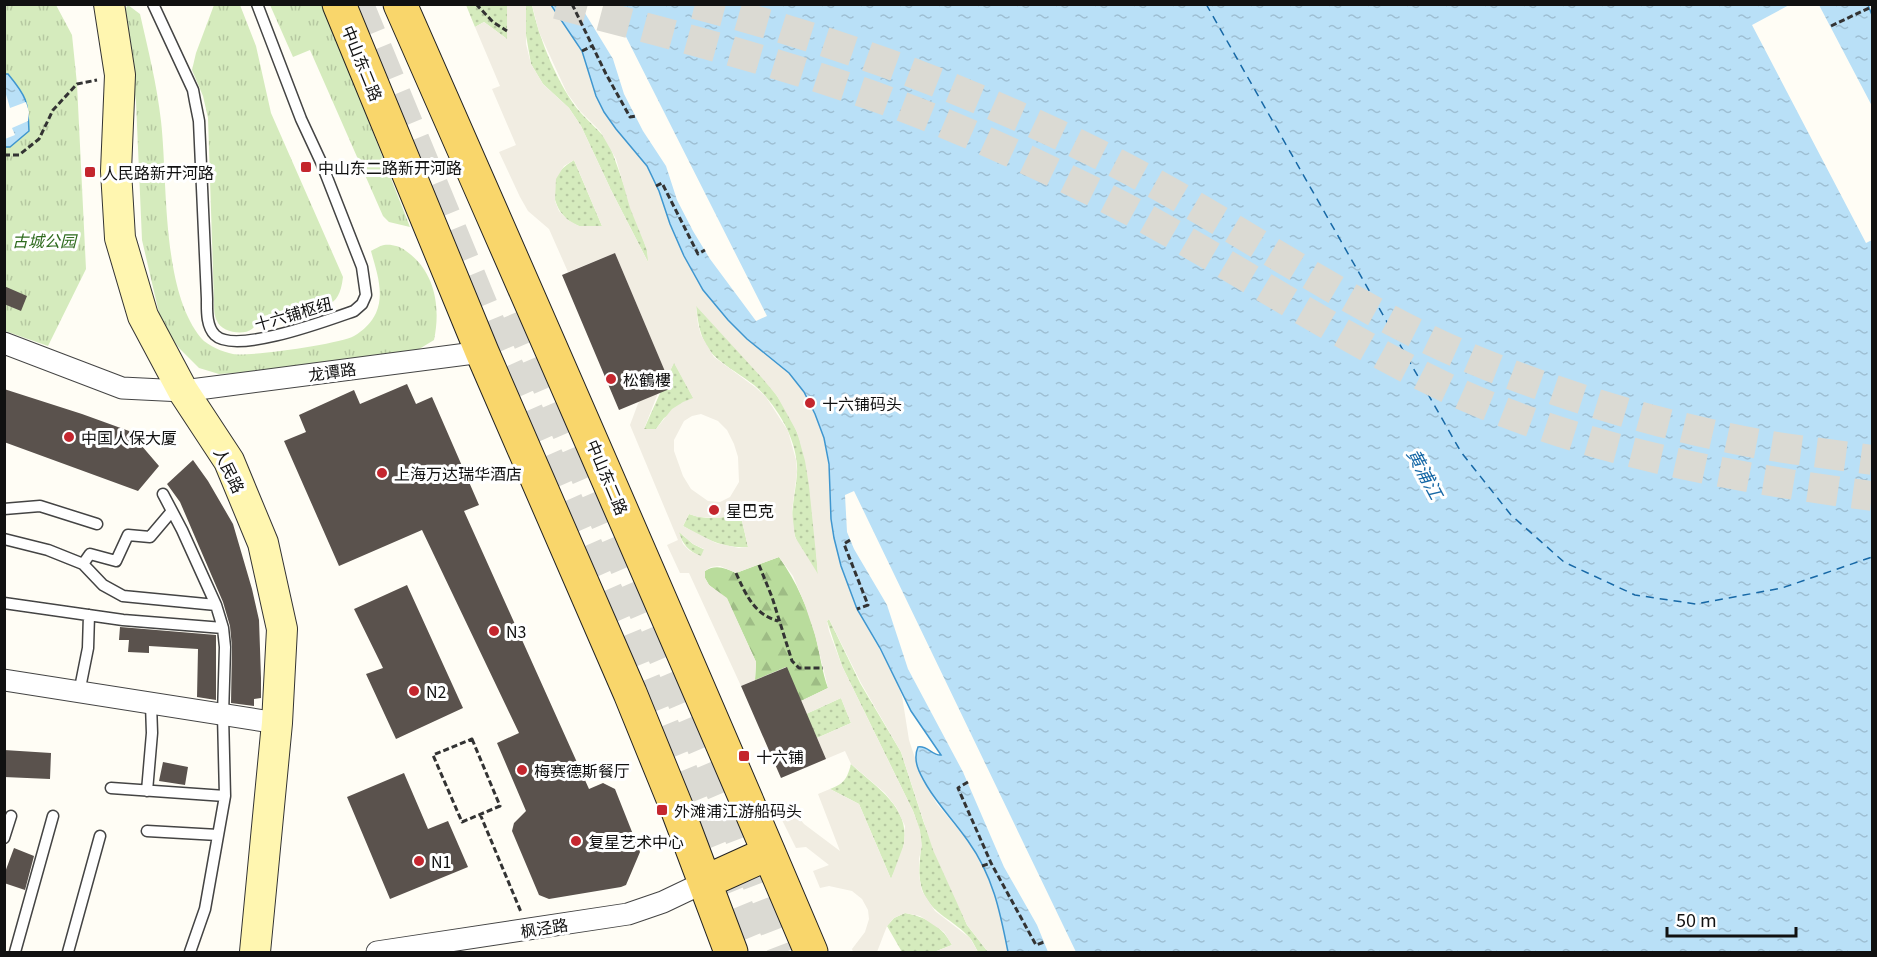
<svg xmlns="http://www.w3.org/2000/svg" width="1877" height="957" font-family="Georgia,'Noto Sans SC',serif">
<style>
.grass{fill:url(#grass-dots)}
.forest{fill:url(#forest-firs)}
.park{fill:url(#park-tufts)}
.plaza{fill:#f1ede2;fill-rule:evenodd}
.water{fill:url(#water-ripples);stroke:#3f96cf;stroke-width:1.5}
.pier{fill:#fffdf5}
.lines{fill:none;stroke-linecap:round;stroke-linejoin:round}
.ferry{stroke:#1768a6;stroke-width:1.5;stroke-dasharray:8 6;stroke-linecap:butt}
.building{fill:#5a524d}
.secondary-tunnel{stroke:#dbdad3;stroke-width:30;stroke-dasharray:30 15;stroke-linecap:butt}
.primary-tunnel{stroke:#dbdad3;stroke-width:33;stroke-dasharray:33 16;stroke-linecap:butt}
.lane-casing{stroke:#444;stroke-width:13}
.street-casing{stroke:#444;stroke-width:23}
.secondary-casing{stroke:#333;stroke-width:32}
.primary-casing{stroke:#222;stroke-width:35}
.path{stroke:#333;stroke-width:3;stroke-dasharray:6 3;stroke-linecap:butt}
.lane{stroke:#fff;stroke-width:10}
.street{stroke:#fff;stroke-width:21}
.secondary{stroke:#fff6b0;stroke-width:30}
.primary{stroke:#f9d66b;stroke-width:33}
.poi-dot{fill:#c4262e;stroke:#fff;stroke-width:2}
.labels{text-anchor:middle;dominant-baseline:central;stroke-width:6;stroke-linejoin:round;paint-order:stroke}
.street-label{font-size:16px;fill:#111;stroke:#fff}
.poi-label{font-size:16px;fill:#111;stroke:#fff;text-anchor:start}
.park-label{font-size:16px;font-style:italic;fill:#2f6b1f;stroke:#fff}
.water-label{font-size:18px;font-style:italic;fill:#1768a6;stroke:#fff}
</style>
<defs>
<pattern id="grass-dots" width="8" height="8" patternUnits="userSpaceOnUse" patternTransform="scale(1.5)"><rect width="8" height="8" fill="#d5ebbd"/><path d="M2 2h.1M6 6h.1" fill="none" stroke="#b6c8a1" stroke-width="1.8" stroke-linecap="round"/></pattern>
<pattern id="forest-firs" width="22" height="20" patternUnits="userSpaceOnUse" patternTransform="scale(1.5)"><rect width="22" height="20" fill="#b9dc9c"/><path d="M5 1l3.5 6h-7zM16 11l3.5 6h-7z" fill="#9ebc85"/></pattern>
<pattern id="park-tufts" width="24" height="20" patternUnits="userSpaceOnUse" patternTransform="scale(1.5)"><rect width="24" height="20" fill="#d5ebbd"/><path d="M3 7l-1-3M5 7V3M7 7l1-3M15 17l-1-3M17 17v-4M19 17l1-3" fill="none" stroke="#b6c8a1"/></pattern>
<pattern id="water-ripples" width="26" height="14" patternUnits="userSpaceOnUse" patternTransform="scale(1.5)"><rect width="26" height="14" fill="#b9e0f7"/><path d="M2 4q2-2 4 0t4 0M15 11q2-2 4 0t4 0" fill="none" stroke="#9ebfd3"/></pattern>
</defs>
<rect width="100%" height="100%" fill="#fffdf5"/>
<!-- grass -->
<path class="grass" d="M466,5H507V39L484,22L475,27Z
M526,5H532C538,36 559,88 580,112C590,123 600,131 609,143L647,250L649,264L611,190L581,126L569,108L543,84L531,64L526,35Z
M574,160L602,226C595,227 586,229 579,226C560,220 550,198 555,180C558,171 566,165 574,160Z
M696,305C732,343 775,381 796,430C815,474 814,528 818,575C810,563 799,550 795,536C788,515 796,494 797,473C798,458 793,442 787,429C779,413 768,397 754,385C717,357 701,358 696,305Z
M674,362L694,399L664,418L656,429H644Z
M740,512L748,547C724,549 703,538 683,526L689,514C706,520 723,519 740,512Z
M678,531L693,544L705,550L701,557C688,550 683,545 678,531Z
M829,619L860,683L901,752L924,823L967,925L988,952H978C975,947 973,941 969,937C954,920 932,914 923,892C917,876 920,863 921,847C922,834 917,822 913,811L842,666L827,621Z
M841,698L851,723L817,738L806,714Z
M851,764C874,786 910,806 904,843C902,856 896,868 891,879L859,804L830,789C844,784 847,779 851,764Z
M905,913C926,917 942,926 952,945L934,952H902L887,926L894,918Z"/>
<!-- forest -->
<path class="forest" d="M779,557C796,581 809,609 816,638C820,654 822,672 828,688L801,701L786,667L755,680L756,662L727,599L709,585L705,578V571C716,564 725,568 736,573Z"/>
<!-- park -->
<path class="park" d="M5,5H56L72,35L77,84L86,269L48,346L5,331Z
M128,5L140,14C148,49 157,85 161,121C168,183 161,289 201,338C208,346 223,352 233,354C249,357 340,344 354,336C363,331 372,322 376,313C385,293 376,270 371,251C375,249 379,246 384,245C391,244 400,246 406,251C435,271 441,307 434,340L411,354L265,371L219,374L199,368L179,348L167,331L159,313L142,240L136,102L130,57L120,17Z
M214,5H240L256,46L271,113L343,277C339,312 323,304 298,308C285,309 272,314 260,317C258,321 255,327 252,329C243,336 221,332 217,321C214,316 214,308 214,302L208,118L203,96L192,70L196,53Z
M270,5H323L410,227L389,222L383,216L310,50L293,57Z"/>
<!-- plaza -->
<path class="plaza" d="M507,5H526V44L531,64L543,84L569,108L581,126L611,190L648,262L647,250L630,208L616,159L600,131L580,111L567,93L539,32L532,5H551L582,51L616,129L647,166L659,191L670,225L684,256L703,290L728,320L747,339L789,373L804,392L815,414L824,439L831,482V519L841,566L852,594L857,609L894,675L902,696L909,740L921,776L937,804L970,843L993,888L998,903L1008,952H988L967,925L933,850L901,752L861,683L829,619L827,621L829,631L842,666L913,811L920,830L922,846L919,859V875L922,891L935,911L970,938L978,952H934L952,945L944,932L920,916L905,913L894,918L887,926L877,952H853L852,949L865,932L869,919L868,910L862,899L852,891L829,886L820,888L813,871L829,865L806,847L796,848L774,804L785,801L804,824L840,851L818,794L830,789L859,804L891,879L904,844L905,826L896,807L885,793L851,764L845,751L826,759L817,738L851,723L841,698L806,714L801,701L828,688L815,635L805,605L793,576L779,557L736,573L720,566L711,567L705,571V578L709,585L727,598L756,662L755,680L741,686L689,573H680L667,545L678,540L630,425L639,401L658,393L644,429H656L672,409L683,402L693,398L674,363L667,377L615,253L568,272L549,229L528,211L520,197L499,152L516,145L492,89L500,86L475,27L484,22L507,39ZM574,160L602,226H579L568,220L559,211L555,201L556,179L564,166ZM696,306L762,378L777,396L797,432L805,461L809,486L818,574L795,537L792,511L797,472L796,460L788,431L766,397L755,387L714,357L701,335L698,324ZM701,414L718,421L727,430L734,444L738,457L739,482L730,497L720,502L708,501L691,489L683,476L674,451V440L684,421L692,416ZM740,512L748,547L739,548L716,543L683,526L689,514L698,517L720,518ZM679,532L693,544L704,549L701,556L690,551L683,544Z"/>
<!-- water -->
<path class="water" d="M551,5H1868L1872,15V952H1008C1000,911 993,876 968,841C955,822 939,806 927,786C920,774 912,761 918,747C927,745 933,756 941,755L911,711L880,648L857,609L841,566L834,538L831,519L829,464L824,438L815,414L804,392L789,373L747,339L728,320L703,290L684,256L670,224L659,191L647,166L616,129L604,112L596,96L582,51Z
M4,74H8C27,97 28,101 29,131L10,147H5Z"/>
<!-- pier -->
<path class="pier" d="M1791,4L1819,5L1872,106V240L1866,243L1752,25Z
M580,5H610L767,316L756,321L710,259L693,231L677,200L666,166L643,131L624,94L613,59Z
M5,91L10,108L26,102L29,112L28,121L12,128L15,135L5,139Z
M854,491L1076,952H1048L1037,925L1004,867L963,772L908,669L887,605L854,549L847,532L845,495Z"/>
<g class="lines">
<!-- ferry -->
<path class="ferry" d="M1206,4L1461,452L1511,515L1564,562L1635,595L1696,604L1782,588L1872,557"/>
</g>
<!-- building -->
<path class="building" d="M615,253L672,388L619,410L562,275Z
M4,286L27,296L21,311L4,304Z
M407,384L416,404L432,397L479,505L464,511L589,789L603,783L615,789L640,852L626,885L621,887L549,899L539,895L512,831L514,823L526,811L497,743L519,733L422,530L339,566L284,441L306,432L299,415L354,390L360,404Z
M4,389L82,414L129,431L159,466L138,491L4,442Z
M193,460L208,481L233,524L252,589L259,620L261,678V698L254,699V706L231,703L232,647L230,626L223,602L180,502L167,484Z
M407,585L463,708L396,739L366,674L383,668L354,609Z
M120,627L216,635V700L197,697L198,649L149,646V653L128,652L129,640H119Z
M787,667L826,759L781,778L741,686Z
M4,750L51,753L50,779L4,777Z
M163,762L188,767L185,785L159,781Z
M404,773L428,829L448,821L468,867L390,899L347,797Z
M14,848L34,856L25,890L4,883V875Z"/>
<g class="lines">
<!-- secondary-tunnel -->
<path class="secondary-tunnel" d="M557,4C653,30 750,54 844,86C927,113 1008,150 1086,188C1210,248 1322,329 1447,388C1580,450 1728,477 1872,496
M695,4C843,42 989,97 1124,167C1247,231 1360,315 1489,366C1578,401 1671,428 1765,445C1801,451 1837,455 1872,460"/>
<!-- primary-tunnel -->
<path class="primary-tunnel" d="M357,4L497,344L625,634L755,952
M517,312L734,818L785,952"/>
<defs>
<path id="lane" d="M153,4L193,90L195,101L199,121L207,299C207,310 206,326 215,335C235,355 328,320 354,311L362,304L366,295L362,267L321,162L301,119L257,4
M163,494L182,530L216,605L223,628L225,647L223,715L225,796L205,909L190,952
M4,509L40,506L97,524
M4,539L48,550L83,564L103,585L123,596L216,605
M83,564L90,554L116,561L128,535L150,537L172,511
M4,603L123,620L223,628
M79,693L88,648L89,615
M111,788L225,796
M147,791L152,733L151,704
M147,831L218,835
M4,838L11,816
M15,952L53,816
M68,952L100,836"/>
<path id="street" d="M4,343L122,388L183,391L482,352
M4,680L277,723
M377,952L628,914L663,902L705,882"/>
<path id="secondary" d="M109,4L120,75L116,171L120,238L143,316L183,391L229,461L263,543L282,629L277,723L255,952"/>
<path id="primary" d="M339,4L482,352L630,693L678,811L731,952
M400,4C539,320 677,635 811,952
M705,882L769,853"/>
</defs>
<!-- lane casing -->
<use href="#lane" class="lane-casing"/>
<!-- street casing -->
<use href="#street" class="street-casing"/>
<!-- secondary casing -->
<use href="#secondary" class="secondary-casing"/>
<!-- primary casing -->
<use href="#primary" class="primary-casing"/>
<!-- path -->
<path class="path" d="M476,4L493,22L507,31
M572,4L606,74L630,117L636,116
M1831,26L1869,8
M582,51L592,46
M4,155H19L39,139L53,110L77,84L97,80
M656,186L662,183L698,254L705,250
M850,540L844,544L868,605L857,609
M759,565L772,597L792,661L799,668H823
M736,573C746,595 754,614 778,621
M472,739L500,806L462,822L433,755Z
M968,782L958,788L991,863L1036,945L1044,942
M480,814L521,912
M982,866L991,863"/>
<!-- lane -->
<use href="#lane" class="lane"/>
<!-- street -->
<use href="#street" class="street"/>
<!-- secondary -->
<use href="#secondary" class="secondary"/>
<!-- primary -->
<use href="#primary" class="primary"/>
</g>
<!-- markers -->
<g class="poi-dot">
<rect x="300" y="161" width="12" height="12" rx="3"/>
<rect x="84" y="166" width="12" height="12" rx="3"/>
<circle cx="611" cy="379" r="6"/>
<circle cx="810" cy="403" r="6"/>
<circle cx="69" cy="437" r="6"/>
<circle cx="382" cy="473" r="6"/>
<circle cx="714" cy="510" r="6"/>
<circle cx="494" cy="631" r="6"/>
<circle cx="414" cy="691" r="6"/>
<rect x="738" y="750" width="12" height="12" rx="3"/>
<circle cx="522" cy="770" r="6"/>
<rect x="656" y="804" width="12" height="12" rx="3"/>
<circle cx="576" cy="841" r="6"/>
<circle cx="419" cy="861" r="6"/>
</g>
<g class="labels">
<!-- street labels -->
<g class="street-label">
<text transform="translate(363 63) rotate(68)">中山东二路</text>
<text transform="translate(293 313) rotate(-16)">十六铺枢纽</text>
<text transform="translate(332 371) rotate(-8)">龙谭路</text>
<text transform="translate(230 470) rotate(64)">人民路</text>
<text transform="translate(608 477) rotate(67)">中山东二路</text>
<text transform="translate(544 927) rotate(-9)">枫泾路</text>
</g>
<!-- poi labels -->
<g class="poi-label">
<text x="318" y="167">中山东二路新开河路</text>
<text x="102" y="172">人民路新开河路</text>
<text x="623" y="379">松鶴樓</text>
<text x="822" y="403">十六铺码头</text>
<text x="81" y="437">中国人保大厦</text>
<text x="394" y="473">上海万达瑞华酒店</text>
<text x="726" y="510">星巴克</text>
<text x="506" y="631">N3</text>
<text x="426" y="691">N2</text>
<text x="756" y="756">十六铺</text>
<text x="534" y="770">梅赛德斯餐厅</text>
<text x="674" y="810">外滩浦江游船码头</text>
<text x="588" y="841">复星艺术中心</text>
<text x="431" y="861">N1</text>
</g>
<!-- park labels -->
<g class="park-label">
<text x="44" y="240">古城公园</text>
</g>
<!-- water labels -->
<g class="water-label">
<text transform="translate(1426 473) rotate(62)">黄浦江</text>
</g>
</g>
<!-- border -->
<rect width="1877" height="957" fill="none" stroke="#111111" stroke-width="12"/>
<!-- scale -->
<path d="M1667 927v9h129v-9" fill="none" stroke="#111111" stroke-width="3"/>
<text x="1676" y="927" font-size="18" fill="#111111" stroke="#ffffff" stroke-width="4.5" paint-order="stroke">50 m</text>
</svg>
